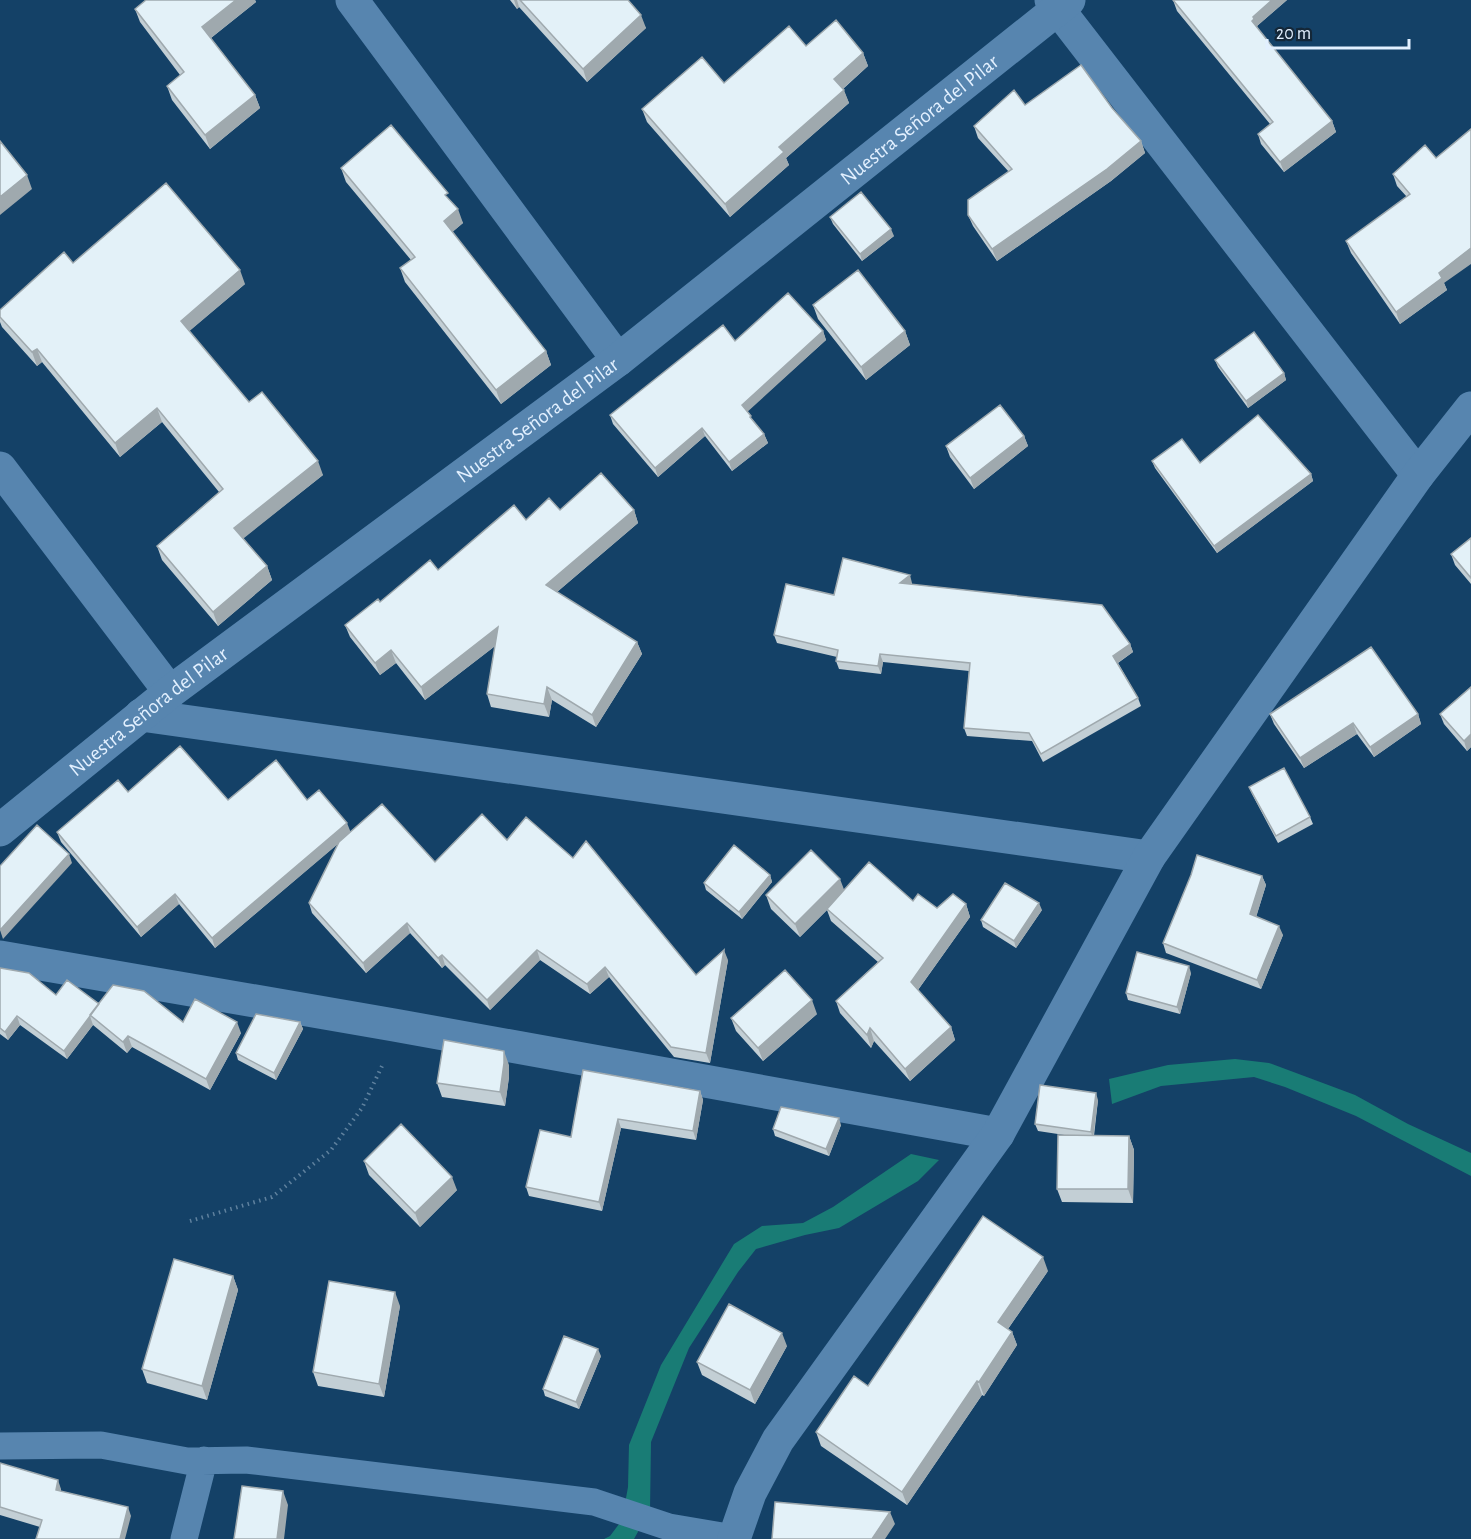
<svg xmlns="http://www.w3.org/2000/svg" width="1471" height="1539" font-family="'Alegreya Sans',sans-serif">
<style>
.water{fill:#197c75}
.lines{fill:none;stroke-linecap:round;stroke-linejoin:round}
.path{stroke:#5f819e;stroke-width:4;stroke-dasharray:1.5 4.5;stroke-linecap:butt}
.lane{stroke:#5785af;stroke-width:27}
.street{stroke:#5785af;stroke-width:33}
.wall{fill:#c3cfd5}
.shaded-wall{fill:#9fa9ae}
.building{fill:#e3f1f8;stroke:#9fa9ae;stroke-width:1.5}
.labels{text-anchor:middle;dominant-baseline:central;stroke-width:6;stroke-linejoin:round;paint-order:stroke}
.street-label{font-size:21px;fill:#e2f0ff;stroke:#142738}
</style>
<rect width="100%" height="100%" fill="#144167"/>
<!-- water -->
<path class="water" d="M1235,1059L1269,1063L1355,1095L1408,1124L1471,1153V1176L1356,1116L1285,1087L1254,1077L1161,1086L1112,1104L1109,1079L1168,1065Z
M911,1154L939,1160L918,1181L839,1228L805,1235L756,1249L738,1272L689,1348L651,1442L650,1510L634,1539H604L610,1536L622,1520L628,1487L629,1445L661,1365L734,1244L762,1226L803,1223L833,1207Z"/>
<g class="lines">
<!-- path -->
<path class="path" d="M190,1221L272,1197L331,1150L362,1108L382,1066"/>
<!-- lane -->
<path class="lane" d="M0,1446L101,1445L187,1461L246,1460L594,1502L669,1527L734,1538
M184,1539L204,1460"/>
<!-- street -->
<g class="street">
<path d="M352,0L618,360"/>
<path d="M1051,0L1418,475"/>
<path d="M0,468L170,692"/>
<path d="M141,715L1149,857"/>
<path id="s1" d="M0,830L170,692L618,360L1069,0"/>
<path d="M0,957L394,1025L998,1134"/>
<path d="M734,1539L750,1493L778,1440L998,1134L1149,857L1418,475L1471,408"/>
</g>
</g>
<!-- wall -->
<path class="wall" d="M146,0H255L256,2L211,38L255,95L260,108L210,149L172,100L167,86L180,75L140,22L135,9Z
M510,0H628L646,28L587,82L519,7L517,9Z
M1173,0H1287L1257,26L1258,29L1332,121L1336,132L1284,172L1261,144L1258,134L1270,124L1177,11Z
M863,53L868,66L843,89L849,103L786,158L789,165L730,217L647,122L642,109L724,83Z
M1025,105L1112,108L1141,141L1145,153L1111,181L997,261L973,226L968,215L1009,172L978,138L974,126Z
M1436,158L1444,283L1447,290L1400,324L1351,253L1346,241L1407,197L1397,186L1393,174Z
M341,168L451,202L463,223L452,232L546,351L551,365L501,404L405,282L400,268L411,260L346,182Z
M830,217L894,236L862,261L833,224Z
M73,263L245,284L189,331L249,402L323,475L243,538L267,566L272,580L218,626L162,560L157,546L219,492L162,422L120,457L42,362L37,366L2,327L0,322V310Z
M813,305L905,331L910,345L866,380L818,319Z
M823,331L826,340L747,411L752,419L764,434L768,443L732,471L705,436L658,477L613,424L610,415L735,341Z
M1215,360L1284,373L1286,380L1248,408L1218,367Z
M1024,436L1028,446L974,489L950,457L946,446Z
M1152,461L1200,463L1311,474L1313,481L1217,553L1155,468Z
M634,510L638,523L557,592L637,642L642,654L596,727L552,700L549,717L491,707L487,694L495,646L425,700L396,663L380,675L350,637L345,625L380,602L526,520Z
M1471,538V584L1455,565L1451,554Z
M912,583V584L1130,644L1133,652L1118,663L1138,698L1141,706L1043,762L1032,741L967,736L964,728L969,671L883,662L881,674L839,669L836,661L837,657L777,643L774,635L834,595Z
M1471,687V747L1467,751L1444,724L1440,714Z
M1270,714H1418L1421,724L1374,757L1357,734L1304,768L1274,724Z
M1249,787L1310,817L1313,824L1278,843L1252,794Z
M128,792L228,800L351,833L435,862L507,840L696,975L728,960L710,1063L674,1057L609,977L590,994L540,960L490,1010L445,965L442,968L410,933L366,973L312,913L309,903L341,841L215,948L179,904L141,937L61,842L57,832Z
M770,875L772,882L742,919L706,890L704,883Z
M1262,876L1266,885L1256,917L1283,935L1261,989L1166,953L1163,943Z
M844,889L913,901L937,908L966,904L970,917L918,990L951,1027L955,1040L910,1081L874,1041L871,1048L840,1013L836,1001L878,962L831,921L827,910L800,937L771,909L766,895Z
M1042,910L1016,948L983,927L981,920Z
M0,968L56,995L241,1033L210,1090L132,1047L127,1053L93,1025L67,1059L20,1025L8,1040L0,1034Z
M1191,973L1180,1014L1128,1000L1126,993Z
M817,1014L763,1061L736,1031L731,1018Z
M300,1022L303,1029L276,1080L238,1060L236,1053Z
M509,1065V1077L505,1106L442,1097L437,1083Z
M583,1070L700,1091L703,1100L696,1140L621,1128L602,1211L529,1196L526,1187L571,1137Z
M1098,1100L1094,1136H1129L1134,1150L1133,1203L1062,1202L1057,1189L1071,1136L1038,1131L1035,1124Z
M841,1125L829,1156L775,1136L773,1129Z
M364,1161L457,1190L420,1227L369,1175Z
M1048,1271L1008,1329L1012,1332L1017,1345L984,1396L982,1395L907,1505L821,1446L816,1432L868,1386Z
M233,1276L238,1290L207,1400L147,1383L142,1369Z
M400,1306L384,1397L318,1386L313,1372Z
M787,1346L755,1404L702,1375L697,1362Z
M601,1356L579,1409L545,1396L543,1389Z
M0,1463L61,1489V1491L131,1516L40,1527L0,1515Z"/>
<!-- shaded-wall -->
<path class="shaded-wall" d="M236,0H255L256,2L207,41L202,27Z
M514,0H517L519,7L517,9Z
M1272,0H1287L1257,26L1258,29L1252,21L1253,17Z
M641,15L646,28L587,82L583,69Z
M863,53L868,66L839,92L834,79Z
M844,90L849,103L786,158L789,165L730,217L725,204L779,147Z
M255,95L260,108L210,149L205,135Z
M1332,121L1336,132L1284,172L1280,162Z
M1141,141L1145,153L1111,181L997,261L992,249Z
M27,175L32,189L0,215V197Z
M458,209L463,223L449,235L444,221Z
M891,229L894,236L862,261L860,254Z
M1471,248V264L1444,283L1447,290L1400,324L1396,312L1439,273Z
M240,270L245,284L186,334L181,321Z
M823,331L826,340L745,414L742,405Z
M905,331L910,345L866,380L861,367Z
M37,349L42,362L37,366L32,352Z
M546,351L551,365L501,404L496,390Z
M1284,373L1286,380L1248,408L1246,401Z
M157,408L162,422L120,457L115,443Z
M702,428L705,436L658,477L655,468Z
M764,434L768,443L732,471L729,462Z
M1024,436L1028,446L974,489L970,478Z
M318,461L323,475L239,542L234,528Z
M1311,474L1313,481L1217,553L1214,546Z
M634,510L638,523L550,598L546,585Z
M267,566L272,580L218,626L213,612Z
M910,575L912,583L903,591L900,583Z
M498,627L503,640L425,700L421,687Z
M637,642L642,654L596,727L592,715Z
M1130,644L1133,652L1116,664L1113,656Z
M391,650L396,663L380,675L375,663Z
M880,654L883,662L881,674L878,666Z
M547,687L552,700L549,717L544,704Z
M1418,714L1421,724L1374,757L1370,747Z
M1353,723L1357,734L1304,768L1300,758Z
M1471,734V747L1467,751L1464,741Z
M347,823L351,833L215,948L212,938Z
M69,854L72,863L3,939L0,930Z
M770,875L772,882L742,919L739,912Z
M1262,876L1266,885L1254,924L1250,914Z
M840,879L845,892L800,937L795,924Z
M175,894L179,904L141,937L137,927Z
M1039,903L1042,910L1016,948L1014,941Z
M966,904L970,917L915,994L911,982Z
M407,923L410,933L366,973L363,963Z
M1279,926L1283,935L1261,989L1257,980Z
M537,950L540,960L490,1010L487,1000Z
M724,950L728,960L710,1063L706,1053Z
M442,955L445,965L442,968L438,958Z
M1189,966L1191,973L1180,1014L1177,1007Z
M605,967L609,977L590,994L587,984Z
M812,1000L817,1014L763,1061L758,1048Z
M17,1016L20,1025L8,1040L5,1032Z
M90,1016L93,1025L67,1059L64,1051Z
M237,1022L241,1033L210,1090L206,1079Z
M300,1022L303,1029L276,1080L274,1073Z
M951,1027L955,1040L910,1081L905,1069Z
M870,1028L874,1041L871,1048L867,1035Z
M128,1036L132,1047L127,1053L123,1042Z
M504,1051L509,1065V1077L505,1106L500,1092Z
M700,1091L703,1100L696,1140L693,1131Z
M1096,1093L1098,1100L1093,1139L1091,1132Z
M839,1118L841,1125L829,1156L826,1149Z
M618,1119L621,1128L602,1211L599,1202Z
M1129,1136L1134,1150L1133,1203L1128,1189Z
M452,1177L457,1190L420,1227L415,1213Z
M1043,1257L1048,1271L1003,1336L998,1322Z
M233,1276L238,1290L207,1400L202,1386Z
M395,1292L400,1306L384,1397L379,1384Z
M1012,1332L1017,1345L984,1396L979,1382Z
M782,1333L787,1346L755,1404L750,1390Z
M598,1349L601,1356L579,1409L576,1402Z
M977,1381L982,1395L907,1505L902,1492Z
M58,1480L61,1489L59,1499L56,1490Z
M283,1491L288,1505L284,1539H277Z
M128,1507L131,1516L125,1539H120Z
M890,1512L895,1524L885,1539H872Z"/>
<!-- building -->
<path class="building" d="M146,0H236L202,27L255,95L205,135L167,86L184,72L135,9Z
M520,0H628L641,15L583,69Z
M1173,0H1272L1253,17L1254,19L1252,21L1332,121L1280,162L1258,134L1273,122Z
M836,20L863,53L834,79L844,90L779,147L784,152L725,204L642,109L702,57L724,83L789,26L806,46Z
M1081,65L1112,108L1141,141L1107,169L992,249L968,215V200L1012,169L974,126L1014,90L1025,105Z
M391,125L448,193L445,195L458,209L444,221L546,351L496,390L400,268L415,257L341,168Z
M1471,129V248L1439,273L1442,278L1396,312L1346,241L1410,194L1393,174L1425,145L1436,158Z
M0,141L27,175L0,197Z
M166,183L240,270L181,321L249,402L262,392L318,461L234,528L267,566L213,612L157,546L223,489L157,408L115,443L37,349L32,352L0,317V310L64,252L73,263Z
M861,192L891,229L860,254L830,217Z
M858,270L905,331L861,367L813,305Z
M788,293L823,331L742,405L751,416L750,417L764,434L729,462L702,428L655,468L610,415L723,325L735,341Z
M1254,332L1284,373L1246,401L1215,360Z
M1000,405L1024,436L970,478L946,446Z
M1258,415L1311,474L1214,546L1152,461L1182,439L1200,463Z
M601,473L634,510L546,585L637,642L592,715L547,687L544,704L487,694L498,627L421,687L391,650L375,663L345,625L378,599L380,602L430,560L438,570L514,505L526,520L549,498L560,510Z
M1471,538V578L1451,554Z
M843,558L910,575L900,583L1102,605L1130,644L1113,656L1138,698L1041,754L1029,733L964,728L970,663L880,654L878,666L836,661L838,650L774,635L786,584L834,595Z
M1371,647L1418,714L1370,747L1353,723L1300,758L1270,714Z
M1471,687V734L1464,741L1440,714Z
M180,746L228,800L276,760L307,800L319,790L347,823L212,938L175,894L137,927L57,832L118,780L128,792Z
M1284,768L1310,817L1276,836L1249,787Z
M382,804L435,862L482,814L507,840L526,817L573,858L586,841L696,975L724,950L706,1053L671,1047L605,967L587,984L537,950L487,1000L442,955L438,958L407,923L363,963L309,903L339,842Z
M37,825L69,854L0,930V866Z
M734,845L770,875L739,912L704,883Z
M811,850L840,879L795,924L766,895Z
M1197,855L1262,876L1250,914L1279,926L1257,980L1163,943L1191,875Z
M869,862L913,901L918,894L937,908L953,894L966,904L911,982L951,1027L905,1069L870,1028L867,1035L836,1001L883,958L827,909Z
M1005,883L1039,903L1014,941L981,920Z
M1137,952L1189,966L1177,1007L1126,993Z
M0,968L29,973L56,995L67,980L99,1004L64,1051L17,1016L5,1032L0,1028Z
M785,970L812,1000L758,1048L731,1018Z
M113,985L144,991L183,1022L195,999L237,1022L206,1079L128,1036L123,1042L90,1015Z
M256,1014L300,1022L274,1073L236,1053Z
M444,1040L504,1051V1063L500,1092L437,1083Z
M583,1070L700,1091L693,1131L618,1119L599,1202L526,1187L540,1130L571,1137Z
M1040,1085L1096,1093L1091,1132L1035,1124Z
M781,1107L839,1118L826,1149L773,1129Z
M401,1124L452,1177L415,1213L364,1161Z
M1058,1135L1129,1136L1128,1189H1057Z
M983,1216L1043,1257L998,1322L1012,1332L979,1382L977,1381L902,1492L816,1432L854,1376L868,1386Z
M174,1259L233,1276L202,1386L142,1369Z
M329,1281L395,1292L379,1384L313,1372Z
M729,1304L782,1333L750,1390L697,1362Z
M564,1336L598,1349L576,1402L543,1389Z
M0,1463L58,1480L56,1490L128,1507L120,1539H36L42,1520L0,1507Z
M242,1486L283,1491L277,1539H234Z
M775,1502L890,1512L872,1539H772Z"/>
<g class="labels">
<!-- street labels -->
<g class="street-label">
<text stroke="none"><textPath href="#s1" startOffset="1162">Nuestra Señora del Pilar</textPath></text>
<text stroke="none"><textPath href="#s1" startOffset="676">Nuestra Señora del Pilar</textPath></text>
<text stroke="none"><textPath href="#s1" startOffset="190">Nuestra Señora del Pilar</textPath></text>
</g>
</g>
<!-- scale -->
<path d="M1267 39v9h142v-9" fill="none" stroke="#e2f0ff" stroke-width="3"/>
<text x="1276" y="39" font-size="18" fill="#e2f0ff" stroke="#142738" stroke-width="4.5" paint-order="stroke">20 m</text>
</svg>
